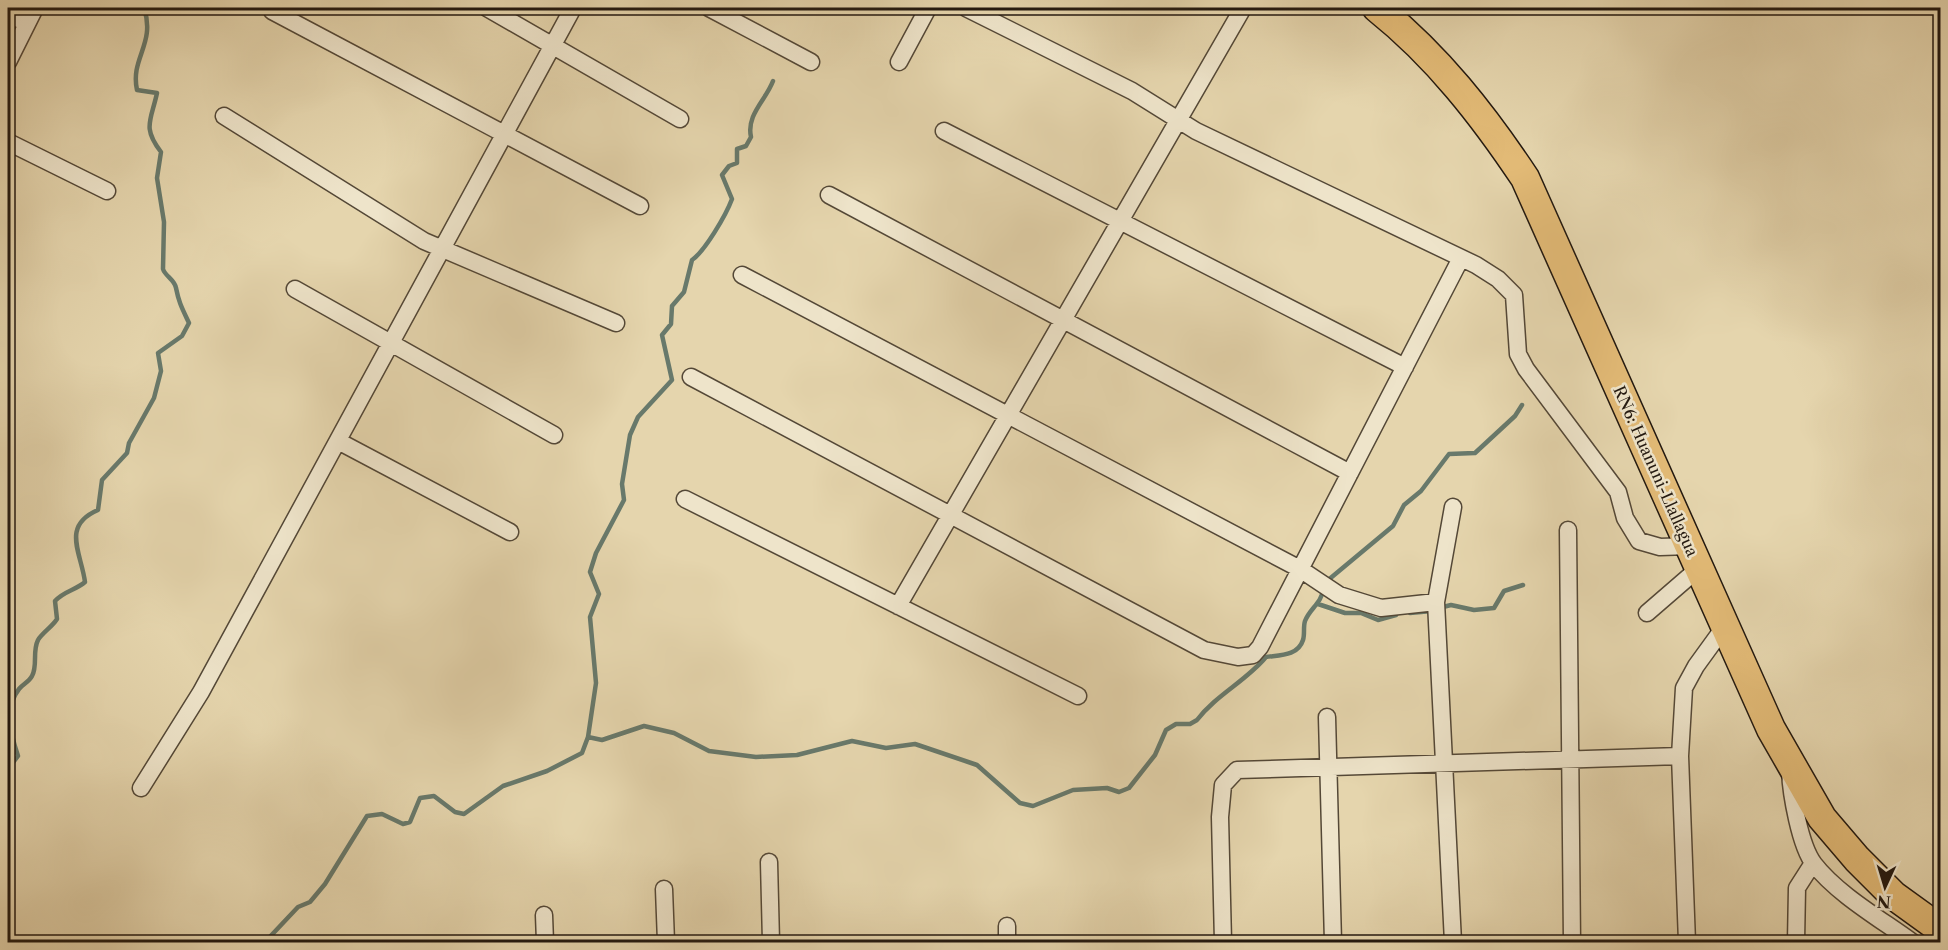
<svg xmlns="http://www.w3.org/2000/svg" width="1948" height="950" font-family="'Libre Caslon Text',serif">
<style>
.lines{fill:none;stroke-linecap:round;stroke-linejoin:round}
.stream{stroke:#68796b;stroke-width:4.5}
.street-casing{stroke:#544837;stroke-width:19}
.highway-casing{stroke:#231910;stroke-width:31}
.street{stroke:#eee4ca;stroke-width:16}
.highway{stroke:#e2ba76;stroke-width:28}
.labels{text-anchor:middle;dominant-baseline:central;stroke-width:5;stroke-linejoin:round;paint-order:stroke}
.street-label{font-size:16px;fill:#231910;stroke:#eee4ca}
</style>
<rect width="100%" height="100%" fill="#e5d5ad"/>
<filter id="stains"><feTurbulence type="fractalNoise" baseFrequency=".00333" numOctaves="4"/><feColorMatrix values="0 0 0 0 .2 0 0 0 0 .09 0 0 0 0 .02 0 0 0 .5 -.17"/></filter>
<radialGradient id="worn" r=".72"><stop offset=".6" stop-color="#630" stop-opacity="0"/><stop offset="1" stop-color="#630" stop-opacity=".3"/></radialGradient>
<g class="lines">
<!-- stream -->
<path class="stream" d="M1327,581L1393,526L1404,505L1421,491L1449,454L1475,453L1515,416L1522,405
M1318,604L1345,613H1361L1378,620L1396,615
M1439,608L1451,605L1474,610L1494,608L1504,591L1523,585
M1410,613L1432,611
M588,737L602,740L644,726L674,733L709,751L756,757L797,755L852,741L886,748L915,744L977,765L1020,803L1033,806L1073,790L1107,788L1119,792L1129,788L1155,755L1166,730L1176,724H1190L1197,720C1216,695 1246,681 1266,657C1280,655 1298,656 1303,640C1305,634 1303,627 1305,621C1310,608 1322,603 1323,589
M8,769L18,756C11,735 3,709 19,689C23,684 29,682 32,676C38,665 32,652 38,640C42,633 52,627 57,619L55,601C64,591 76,590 85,582C81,552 61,526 98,510L102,480L127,453L129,443L154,398L161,371L158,353L182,336L189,323C182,308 179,303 176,288C175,280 165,276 163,269L164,222L157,178L161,152C142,127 151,121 157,93L137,90C130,58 156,44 144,8
M8,790V794
M8,927L10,942
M265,942L298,907L310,902L325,884L367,816L382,814L403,824L410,822L420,798L434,796L455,812L464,814L503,786L547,771L582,753L588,737L596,683L590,617L599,594L590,572L596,553L624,500L622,484L630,435L638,417L672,380L662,335L671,324L672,306L684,292L692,260C705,251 726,215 732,199L722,175L729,166L737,163V149L746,146L751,137C746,115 766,100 773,81"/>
<defs>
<path id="street" d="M487,8L680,119
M709,8L811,62
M966,8L1132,91L1196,131L1476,265L1498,279L1514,295L1518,354L1526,369L1618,492L1625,518L1639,541L1660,547L1690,546
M272,11L640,206
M8,13L26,23
M8,62L35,8
M899,62L928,8
M224,116L424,241L616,323
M944,131L1405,367
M8,142L107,191
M829,195L1350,473
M742,275L1300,569L1339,595L1381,608L1436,602
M295,289L554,435
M691,377L1204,650L1238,657L1253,655L1260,647L1461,258
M338,441L510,532
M685,499L1078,696
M1453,507L1436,602L1453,942
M1568,530L1572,942
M898,606L1243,8
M1647,613L1699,568
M1327,717L1333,942
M1790,771C1791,794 1800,846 1814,864C1837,894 1882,920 1912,942
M141,788L201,692L573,8
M769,862L771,942
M664,889L666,942
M544,915L545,942
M1007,942V926
M1223,942L1220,817L1223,785L1237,770L1680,756
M1687,942L1680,756L1684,688L1696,666L1725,626
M1796,942L1797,888L1813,863"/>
<path id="highway" d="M1377,8C1437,56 1483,115 1525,178L1771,729L1822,818L1857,859L1893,895L1940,929"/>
</defs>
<!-- street casing -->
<use href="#street" class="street-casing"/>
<!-- highway casing -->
<use href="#highway" class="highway-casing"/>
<!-- street -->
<use href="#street" class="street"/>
<!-- highway -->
<use href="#highway" class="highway"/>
</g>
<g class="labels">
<!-- street labels -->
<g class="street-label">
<text transform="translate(1656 471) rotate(66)">RN6: Huanuni-Llallagua</text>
</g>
</g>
<!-- margin -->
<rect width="1948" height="950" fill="none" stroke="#e5d5ad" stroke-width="30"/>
<rect x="9" y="9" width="1930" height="932" fill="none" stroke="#231910" stroke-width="3"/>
<rect x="15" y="15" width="1918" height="920" fill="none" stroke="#231910" stroke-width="1.5"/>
<!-- north arrow -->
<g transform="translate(1885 887) rotate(184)" stroke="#eee4ca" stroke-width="4.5" paint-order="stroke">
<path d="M0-4.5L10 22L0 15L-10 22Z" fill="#231910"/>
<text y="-9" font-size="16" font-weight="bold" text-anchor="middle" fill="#231910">N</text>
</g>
<rect width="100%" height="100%" filter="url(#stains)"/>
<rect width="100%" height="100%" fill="url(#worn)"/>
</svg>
